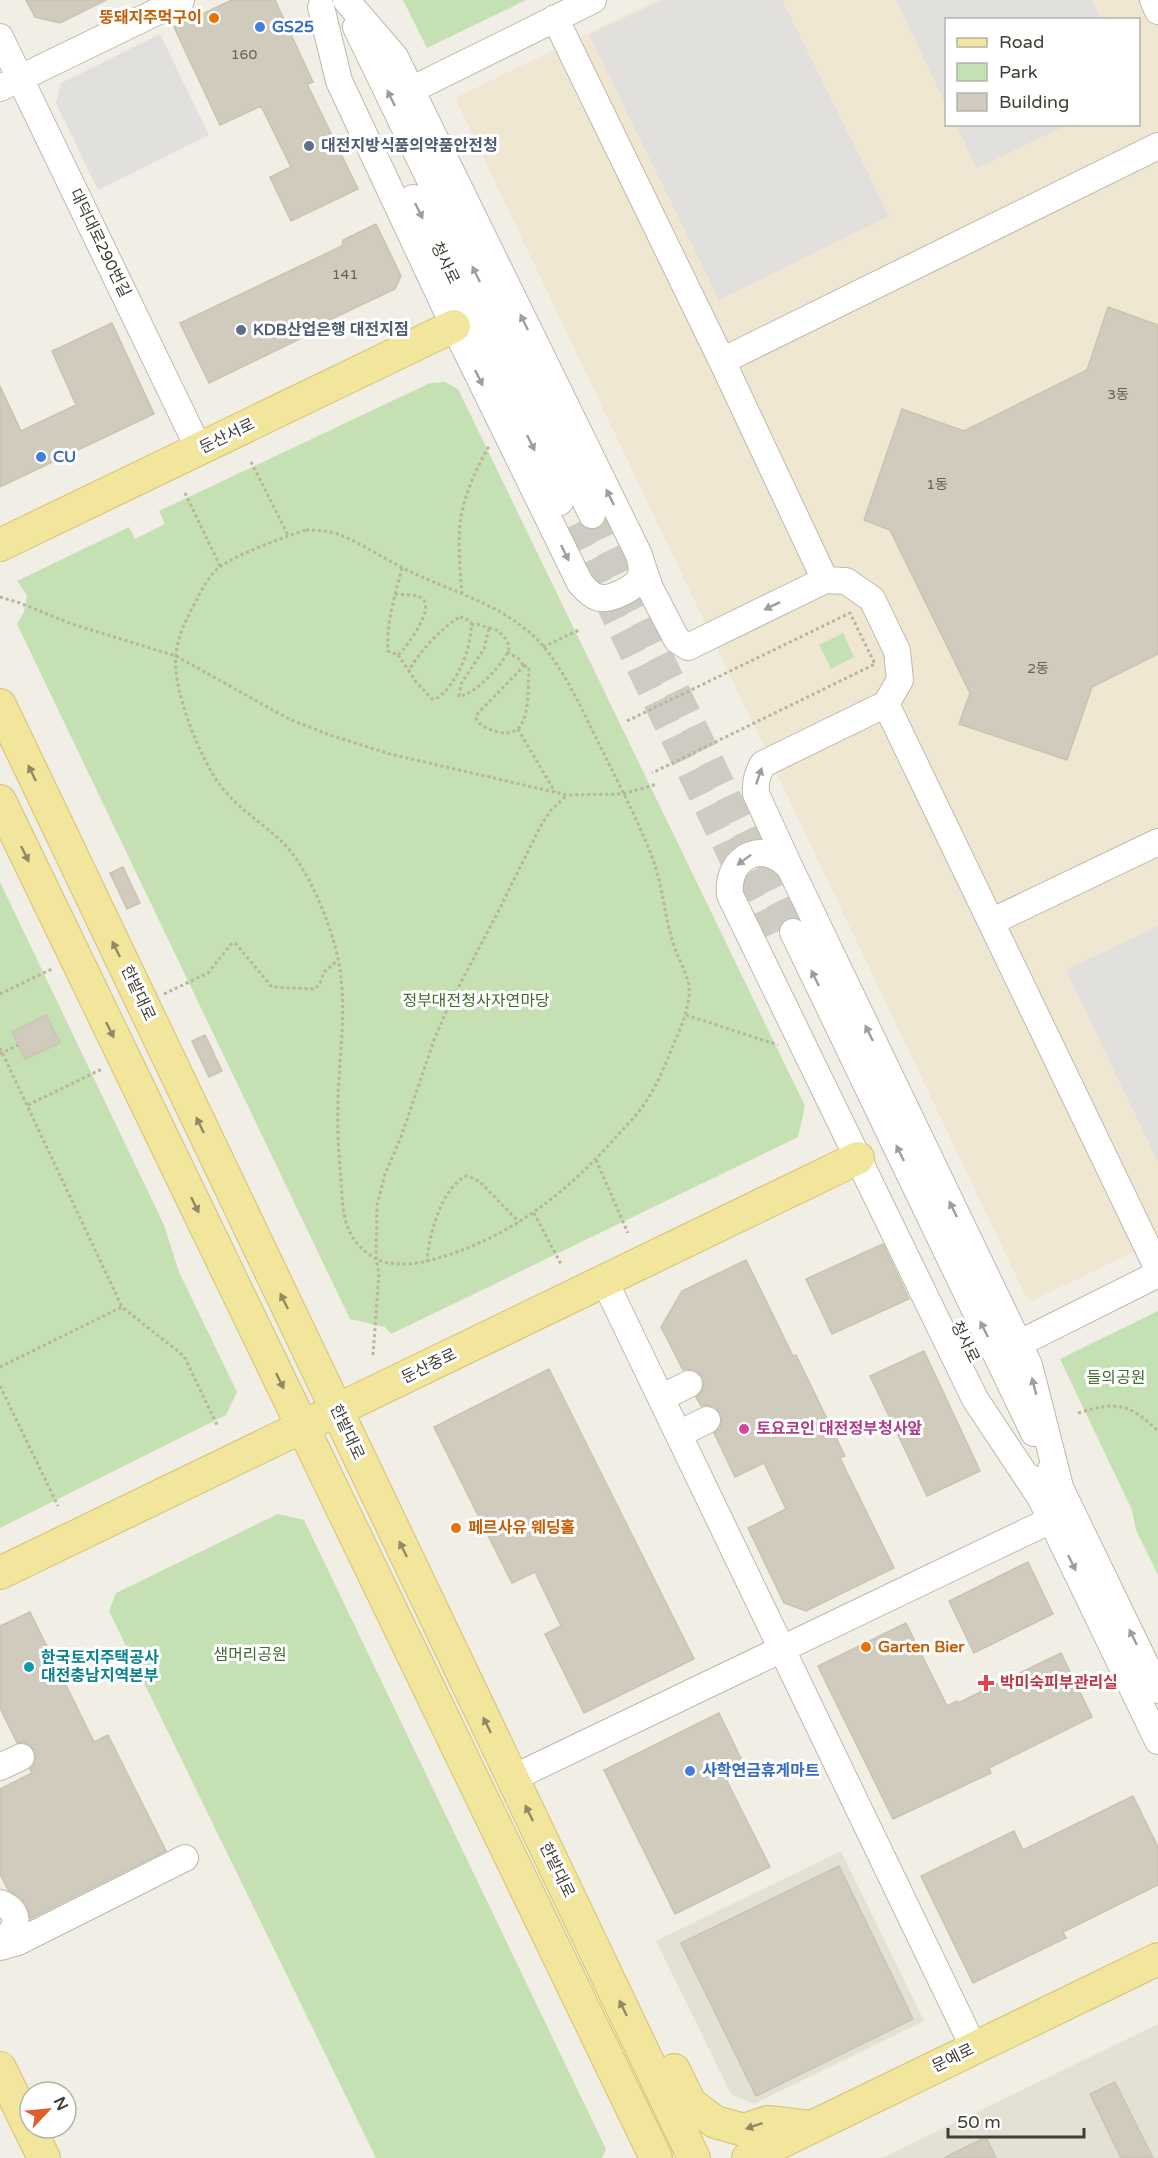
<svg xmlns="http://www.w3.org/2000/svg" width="1158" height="2158" font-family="'Varela Round','Noto Sans KR',sans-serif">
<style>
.residential{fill:#e3e1d4}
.commercial{fill:#f0e7d2;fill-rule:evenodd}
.green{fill:#c5e0b2}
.parking{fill:#e1e0dd}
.building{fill:#d0cbbc;stroke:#cac3b0;stroke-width:1.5}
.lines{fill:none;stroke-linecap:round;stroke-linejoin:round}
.minor-tunnel{stroke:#cdcbc2;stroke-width:26;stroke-dasharray:26 13;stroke-linecap:butt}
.minor-casing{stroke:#bdb9ac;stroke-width:28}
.major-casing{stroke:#d4c36f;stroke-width:34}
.path{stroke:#bab49c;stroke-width:3;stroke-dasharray:3 3;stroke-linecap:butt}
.minor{stroke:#fff;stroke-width:26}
.major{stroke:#f2e59c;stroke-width:32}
.oneway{fill:#a09e9a}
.oneway2{fill:#918963}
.food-dot{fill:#e8710a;stroke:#fff;stroke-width:2}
.shop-dot{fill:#3f7fe0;stroke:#fff;stroke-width:2}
.service-dot{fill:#5c6f8a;stroke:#fff;stroke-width:2}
.hotel-dot{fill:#d1479c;stroke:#fff;stroke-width:2}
.culture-dot{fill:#0f9aa8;stroke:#fff;stroke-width:2}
.health-dot{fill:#e0444e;stroke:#fff;stroke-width:2}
.labels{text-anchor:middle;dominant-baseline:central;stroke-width:6;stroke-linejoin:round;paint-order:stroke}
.number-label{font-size:14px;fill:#666157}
.food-label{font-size:16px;font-weight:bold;fill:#c56008;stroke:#fff;text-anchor:start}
.shop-label{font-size:16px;font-weight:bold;fill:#366cbe;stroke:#fff;text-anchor:start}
.service-label{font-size:16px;font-weight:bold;fill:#4e5e75;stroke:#fff;text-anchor:start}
.street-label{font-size:16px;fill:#423e35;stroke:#fff}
.park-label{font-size:16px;fill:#3f6c30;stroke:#fff}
.hotel-label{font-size:16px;font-weight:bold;fill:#b23c85;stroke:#fff;text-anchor:start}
.culture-label{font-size:16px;font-weight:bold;fill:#0d838f;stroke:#fff;text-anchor:start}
.health-label{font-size:16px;font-weight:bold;fill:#be3a42;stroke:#fff;text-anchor:start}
</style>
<rect width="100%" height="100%" fill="#f0eee5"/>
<!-- residential -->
<path class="residential" d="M841,1851L924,2021L754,2104L731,2094L656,1941Z
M1158,2024V2158H882Z"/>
<!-- commercial -->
<path class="commercial" d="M657,0H1158V1240L1032,1301L1027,1299L455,98ZM946,20H1138V124H946Z"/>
<!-- green -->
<path class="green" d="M403,0H526L427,48Z
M445,382L458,389L805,1106L798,1137L391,1334L385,1327L350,1319L17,624L24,612L27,595L17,581L129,527L135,539L165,524L159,511L430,383Z
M843,633L854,657L831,669L819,645Z
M0,882L164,1225L179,1272L237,1392L226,1415L0,1528Z
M1158,1311V1575L1136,1530L1132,1510L1060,1359Z
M278,1514L304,1520L606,2149L602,2158H376L109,1611L116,1593Z"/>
<!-- parking -->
<path class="parking" d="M663,0H782L889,216L719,300L589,35Z
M896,0H1092L1101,19L946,20V105Z
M160,34L209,135L98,190L56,103L61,83Z
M956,125H1067L977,168Z
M1158,926V1162L1066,970Z"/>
<!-- building -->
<path class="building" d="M26,0H106L60,23L35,17Z
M232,0H275L313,82L307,84L358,189L291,221L270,177L291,167L261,106L220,125L174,27Z
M376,224L401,276L395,289L300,334L302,338L209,383L180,323L342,246L343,240Z
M1108,307L1158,325V654L1092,687L1067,760L959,724L970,693L890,530L864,520L902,409L964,431L1087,370Z
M112,323L154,414L0,487V386L21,431L76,405L52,351Z
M123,867L140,903L127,909L110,873Z
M46,1015L60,1043L25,1059L12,1032Z
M205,1035L222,1071L209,1077L192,1041Z
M883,1244L909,1299L832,1334L806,1279Z
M746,1260L793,1356L796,1355L845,1456L840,1458L894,1568L806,1611L784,1603L748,1528L786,1509L764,1463L735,1477L714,1433L720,1428L722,1420L721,1414L715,1407L707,1405L701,1406L696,1397L702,1392L704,1384L703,1378L697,1371L689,1369L683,1370L661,1327L682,1291Z
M924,1351L980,1471L927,1496L870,1376Z
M549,1369L694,1659L584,1713L545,1634L561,1626L535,1572L512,1583L434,1427Z
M1028,1562L1053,1614L974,1653L949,1601Z
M30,1612L94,1742L108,1735L166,1851L30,1919L26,1904L18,1896L8,1890L0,1874V1789L32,1773L30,1769L34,1765L36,1758L34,1750L30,1745L23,1742L17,1743L0,1708V1626Z
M906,1623L947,1706L957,1701L958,1703L1061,1653L1092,1717L989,1768L991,1773L893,1819L818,1666Z
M719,1713L746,1769L726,1779L770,1867L675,1914L604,1770Z
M1133,1796L1158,1847V1885L1063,1932L1066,1938L973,1983L921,1876L1014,1831L1023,1850Z
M839,1866L913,2019L756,2096L681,1943Z
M1115,2082L1153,2158H1121L1090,2094Z
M986,2137L996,2158H944Z"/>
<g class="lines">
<!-- minor-tunnel -->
<path class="minor-tunnel" d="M592,515L793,932
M571,526L773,943"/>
<defs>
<path id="minor" d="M1153,0L1158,11
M321,7L339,81L454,326L580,583C594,600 602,602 621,593C639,585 646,576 639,555L395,57L346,0
M555,18L722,361L825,580L846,581L872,599L897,651L900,680L886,704L1158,1269
M356,27L592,515
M0,37L199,449
M0,88L181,0
M411,90L593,0
M413,198L560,502
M722,361L1158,146
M640,559L650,588L677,640L688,647L825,580
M790,868L756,794C755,782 757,774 763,764L886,704
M991,922L1158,842
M793,932L1034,1433
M605,1282L974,2048
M1018,1344L1158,1274
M661,1398L689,1384
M679,1434L707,1420
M1051,1469L1158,1690
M1031,1478L1158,1741
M1038,1494L975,1399L730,895C726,856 764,838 790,868L1029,1365L1059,1483
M0,1767L21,1757
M513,1778L1051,1520
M0,1903C24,1912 17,1931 0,1942
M0,1947L18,1942L185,1858"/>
<path id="major" d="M0,545L454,326
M0,705L694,2158
M0,801L656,2158
M0,1573L858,1158
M0,2068L44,2158
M674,2070L690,2103L715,2122L744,2130L768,2122L811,2127
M748,2158L1158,1959"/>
</defs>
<!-- minor casing -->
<use href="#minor" class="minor-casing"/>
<!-- major casing -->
<use href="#major" class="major-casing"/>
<!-- path -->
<path class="path" d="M251,462L288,535
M185,493L220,566
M306,530C317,530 327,531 338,534C361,543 381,557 403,568C444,589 493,601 529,632C552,651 567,681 581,707C604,756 631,804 651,854C662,882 664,912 672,940C676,955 686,970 689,986C691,1007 680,1029 672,1048C664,1068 655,1089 643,1106C635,1117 625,1127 616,1137C568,1192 509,1238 438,1258C419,1264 392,1268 375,1258C364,1252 352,1240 348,1228C342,1213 342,1196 341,1180C339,1156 337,1132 338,1107C338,1064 346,1021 341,978C338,939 309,865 279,839C259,821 237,807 220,785C200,758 172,689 176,656C177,637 186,620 195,603C201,591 207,579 217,569C232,556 286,536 306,530Z
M395,594C402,595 414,594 420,597C438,605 407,647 398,655L388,651C386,623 395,595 402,568
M462,594C460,571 458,547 460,524C463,497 476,469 489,446
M0,597L20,603L72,624L176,656L289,719L330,735L390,754L567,795L623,794L657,784
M460,617L465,618L471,622C473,645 457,685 437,698L432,699L416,682L409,671C417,654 443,626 460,617Z
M471,625L477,624L489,628
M489,628C495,629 498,630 502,635C505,637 509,643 509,647C509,660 471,698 459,696L461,684L484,649Z
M543,647L581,629
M507,652L518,658L524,666
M398,655L409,671
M524,666H528L529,670C527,693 533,743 495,731C487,729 480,726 476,718L478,713Z
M627,721L850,613L875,664L652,773
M518,729L555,792
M0,994L54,968
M164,994L208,973L232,943L236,944L272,987L315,989L320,983L324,972L338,960
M686,1015L778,1045
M0,1048L122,1307
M0,1054L18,1045
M28,1105L102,1069
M596,1160L628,1233
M534,1213L562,1266
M427,1262C428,1238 442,1185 467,1176L479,1181L519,1222
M373,1355L379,1274L376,1259L377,1205L385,1174L401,1137L434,1040L449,1005L496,916L540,827L551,810L567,795
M0,1367L122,1307L184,1356L218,1427
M0,1386L58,1506
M1078,1413C1117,1401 1128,1403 1158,1431"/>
<!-- minor -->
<use href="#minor" class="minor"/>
<!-- major -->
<use href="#major" class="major"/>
</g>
<!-- one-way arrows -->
<defs><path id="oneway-solid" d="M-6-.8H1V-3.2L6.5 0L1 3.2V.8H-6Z" transform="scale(1.5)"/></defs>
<g class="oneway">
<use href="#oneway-solid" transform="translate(391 98) rotate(-116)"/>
<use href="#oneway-solid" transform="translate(419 211) rotate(64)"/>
<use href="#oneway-solid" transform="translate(476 274) rotate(-116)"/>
<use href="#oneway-solid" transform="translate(524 322) rotate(-116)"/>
<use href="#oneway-solid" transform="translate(479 378) rotate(64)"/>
<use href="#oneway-solid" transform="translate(531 443) rotate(64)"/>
<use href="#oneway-solid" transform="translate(610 497) rotate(-116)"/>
<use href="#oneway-solid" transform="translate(565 553) rotate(64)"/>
<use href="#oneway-solid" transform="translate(772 606) rotate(154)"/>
<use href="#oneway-solid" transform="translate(759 776) rotate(-71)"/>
<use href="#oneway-solid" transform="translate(744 860) rotate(143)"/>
<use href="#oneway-solid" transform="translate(815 978) rotate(-116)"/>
<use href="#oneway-solid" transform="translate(869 1033) rotate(-116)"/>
<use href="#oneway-solid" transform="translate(900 1153) rotate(-116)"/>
<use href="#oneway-solid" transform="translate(953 1209) rotate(-116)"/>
<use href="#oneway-solid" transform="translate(984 1329) rotate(-116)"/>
<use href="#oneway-solid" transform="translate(1034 1386) rotate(-104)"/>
<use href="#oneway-solid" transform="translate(1072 1563) rotate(64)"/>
<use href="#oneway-solid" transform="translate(1133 1637) rotate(-116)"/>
</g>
<g class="oneway2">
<use href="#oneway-solid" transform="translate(32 773) rotate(-116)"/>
<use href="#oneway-solid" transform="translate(25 854) rotate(64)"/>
<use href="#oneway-solid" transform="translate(116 949) rotate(-116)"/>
<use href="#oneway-solid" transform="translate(110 1030) rotate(64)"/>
<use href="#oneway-solid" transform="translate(200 1125) rotate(-116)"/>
<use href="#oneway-solid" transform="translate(195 1205) rotate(64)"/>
<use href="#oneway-solid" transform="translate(284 1301) rotate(-116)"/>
<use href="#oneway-solid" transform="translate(280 1381) rotate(64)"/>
<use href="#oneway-solid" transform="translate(403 1549) rotate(-116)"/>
<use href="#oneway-solid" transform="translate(487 1725) rotate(-116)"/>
<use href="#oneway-solid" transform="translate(529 1813) rotate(-116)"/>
<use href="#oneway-solid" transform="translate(623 2008) rotate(-116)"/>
<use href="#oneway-solid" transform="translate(754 2126) rotate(161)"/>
</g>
<!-- markers -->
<g class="food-dot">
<circle cx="214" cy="18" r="6"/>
<circle cx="456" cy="1528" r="6"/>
<circle cx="866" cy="1647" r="6"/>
</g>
<g class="shop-dot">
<circle cx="260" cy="27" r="6"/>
<circle cx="41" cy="457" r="6"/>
<circle cx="690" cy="1771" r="6"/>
</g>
<g class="service-dot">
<circle cx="309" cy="146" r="6"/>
<circle cx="241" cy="330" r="6"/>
</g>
<circle class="hotel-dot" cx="744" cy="1429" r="6"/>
<circle class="culture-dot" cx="29" cy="1667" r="6"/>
<path class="health-dot" d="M983 1674h6v6h6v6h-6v6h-6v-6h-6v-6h6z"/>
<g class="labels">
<!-- number labels -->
<g class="number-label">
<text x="244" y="54">160</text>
<text x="345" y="274">141</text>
<text x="1118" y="394">3동</text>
<text x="937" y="484">1동</text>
<text x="1038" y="668">2동</text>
</g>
<!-- food labels -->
<g class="food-label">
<text x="202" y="18" text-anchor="end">뚱돼지주먹구이</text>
<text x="468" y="1528">페르사유 웨딩홀</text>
<text x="878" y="1647">Garten Bier</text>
</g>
<!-- shop labels -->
<g class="shop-label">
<text x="272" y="27">GS25</text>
<text x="53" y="457">CU</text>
<text x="702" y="1771">사학연금휴게마트</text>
</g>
<!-- service labels -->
<g class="service-label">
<text x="321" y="146">대전지방식품의약품안전청</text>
<text x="253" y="330">KDB산업은행 대전지점</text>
</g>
<!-- street labels -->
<g class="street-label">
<text transform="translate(100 243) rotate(64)">대덕대로290번길</text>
<text transform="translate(445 263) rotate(64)">청사로</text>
<text transform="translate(227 436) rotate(-26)">둔산서로</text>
<text transform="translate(138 993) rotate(65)">한밭대로</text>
<text transform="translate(965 1342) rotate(64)">청사로</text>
<text transform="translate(429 1366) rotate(-26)">둔산중로</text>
<text transform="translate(347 1432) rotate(65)">한밭대로</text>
<text transform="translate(557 1870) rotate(64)">한밭대로</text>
<text transform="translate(953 2058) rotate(-26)">문예로</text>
</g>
<!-- park labels -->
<g class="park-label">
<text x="476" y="1001">정부대전청사자연마당</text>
<text x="1116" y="1378">들의공원</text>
<text x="250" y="1655">샘머리공원</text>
</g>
<!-- hotel labels -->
<g class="hotel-label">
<text x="756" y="1429">토요코인 대전정부청사앞</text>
</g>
<!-- culture labels -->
<g class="culture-label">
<text x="41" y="1658">한국토지주택공사<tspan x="41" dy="18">대전충남지역본부</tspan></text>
</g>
<!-- health labels -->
<g class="health-label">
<text x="1000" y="1683">박미숙피부관리실</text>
</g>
</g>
<!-- legend -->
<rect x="945" y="18" width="195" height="108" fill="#ffffff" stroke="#b3b2ae" stroke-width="1.5"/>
<rect x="957" y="38" width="30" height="9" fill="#f2e59c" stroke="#b3b2ae" stroke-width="1.5"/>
<text x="999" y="48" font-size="18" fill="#423e35">Road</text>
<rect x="957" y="63" width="30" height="18" fill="#c5e0b2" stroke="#b3b2ae" stroke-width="1.5"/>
<text x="999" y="78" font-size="18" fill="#423e35">Park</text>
<rect x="957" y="93" width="30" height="18" fill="#d0cbbc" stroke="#b3b2ae" stroke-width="1.5"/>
<text x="999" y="108" font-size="18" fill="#423e35">Building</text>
<!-- north arrow -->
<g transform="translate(48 2110) rotate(64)"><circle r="28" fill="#ffffff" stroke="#b3b2ae" stroke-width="1.5"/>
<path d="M0-4.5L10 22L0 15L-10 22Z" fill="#e05f2c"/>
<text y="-9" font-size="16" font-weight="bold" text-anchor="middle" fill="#423e35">N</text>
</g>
<!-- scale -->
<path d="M948 2128v9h136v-9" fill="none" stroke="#423e35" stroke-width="3"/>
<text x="957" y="2128" font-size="18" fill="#423e35" stroke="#ffffff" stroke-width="4.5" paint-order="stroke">50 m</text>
</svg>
